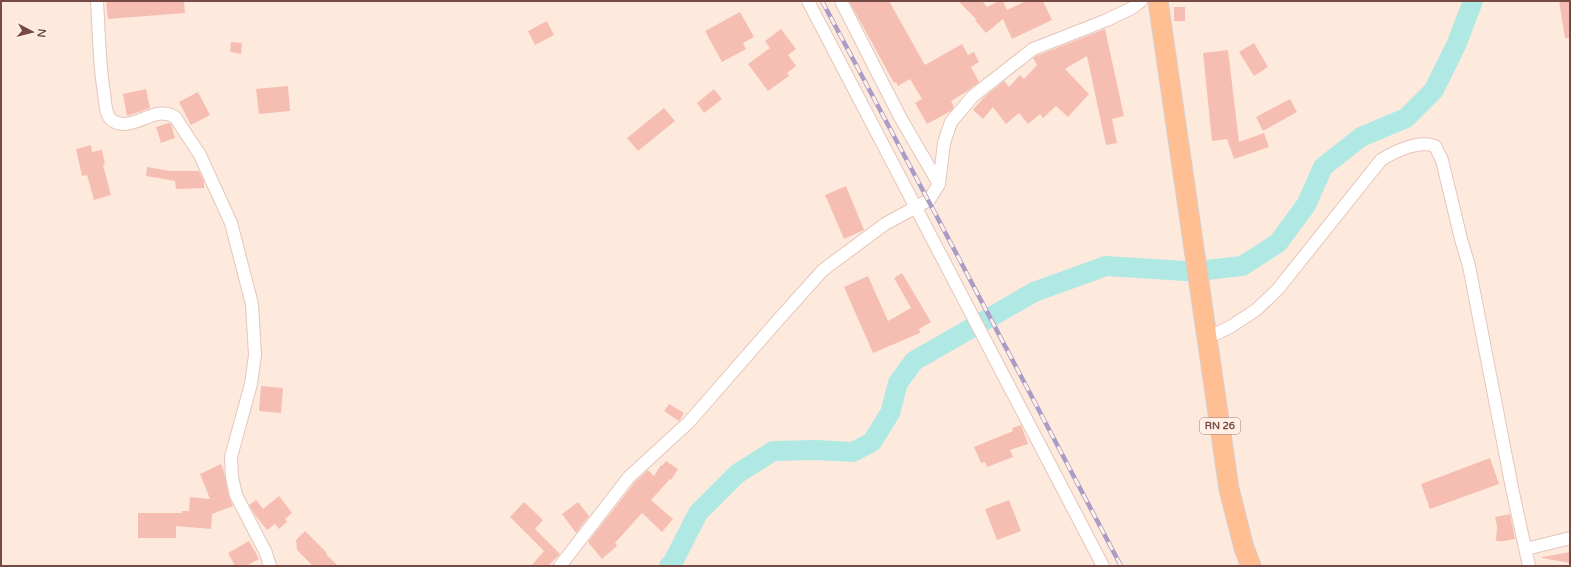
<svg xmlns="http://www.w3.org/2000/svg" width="1571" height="567" font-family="'Varela Round',sans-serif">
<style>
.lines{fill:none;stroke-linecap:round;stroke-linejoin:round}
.river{stroke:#b0e9e4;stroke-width:20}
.building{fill:#f6beb2}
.minor-casing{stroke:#e4c5bb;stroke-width:14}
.primary-casing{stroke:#d8cccb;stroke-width:21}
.minor{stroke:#fff;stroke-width:12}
.primary{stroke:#ffbf93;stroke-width:19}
.rail-casing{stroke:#a99cc7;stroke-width:4.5}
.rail{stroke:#ffefe5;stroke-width:3;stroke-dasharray:9;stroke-linecap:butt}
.labels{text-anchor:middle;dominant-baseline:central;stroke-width:3;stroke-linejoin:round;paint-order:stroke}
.shield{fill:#ffefe5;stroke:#9e7c74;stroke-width:1}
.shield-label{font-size:10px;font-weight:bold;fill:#754a44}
</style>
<rect width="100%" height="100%" fill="#feeadd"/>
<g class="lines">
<!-- river -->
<path class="river" d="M669,566L673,562L698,513L737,474L773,451L816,450L853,452L872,442L890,413L898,383L914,361L1034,292L1106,266L1185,271L1206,270L1242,266L1278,243L1306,205L1323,167L1361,137L1406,118L1434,90L1457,43L1473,1"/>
</g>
<!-- building -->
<path class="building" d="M106,1H184L185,13L108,19Z
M849,1H889L925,65L962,44L968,55L974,52L979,62L971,67L979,82L966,92L951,101L954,107L951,111L927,124L915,103L922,99L910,79L898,86L896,82L894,83Z
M958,1H982L987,7L999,1H1003L1007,10L1026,1H1043L1052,20L1012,39L1003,19L986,33L975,20L976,19Z
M1559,1H1570V38H1565Z
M1174,7H1185V21H1174Z
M740,12L754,37L743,43L746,49L722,62L705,31Z
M547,21L554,35L535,45L528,31Z
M781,29L796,49L788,55L796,66L787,73L789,76L768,91L748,64L770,48L765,41Z
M1105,29L1124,116L1112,119L1117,143L1106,145L1087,56L1065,69L1089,94L1068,117L1056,106L1043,118L1040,114L1028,124L1019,113L1006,124L993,107L983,119L973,110L983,98L1004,81L1009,87L1020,75L1024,79L1037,65L1033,58L1036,56Z
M231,42L242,43L241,54L230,52Z
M1254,43L1268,67L1254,76L1239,52Z
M1228,50L1239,142L1264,133L1269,147L1234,159L1227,139L1212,141L1203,53Z
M288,86L290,111L259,114L256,89Z
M146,89L150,108L127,116L123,94Z
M714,89L722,99L704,113L697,103Z
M198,92L210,115L191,125L179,102Z
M1290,99L1297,112L1263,131L1256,117Z
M664,108L675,121L638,151L627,138Z
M169,123L171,124L175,138L161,143L156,127Z
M91,145L92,152L102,150L105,164L103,165L111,195L94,200L87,175L82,176L76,149Z
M147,167L170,171H199L204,181V188L176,189L175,181L146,176Z
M846,186L864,230L844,239L825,195Z
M902,273L931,322L919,329L920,333L873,353L844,287L868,276L888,321L911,308L894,278Z
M261,386L283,388L281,413L259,411Z
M669,404L684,413L679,421L664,411Z
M1021,425L1028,444L1010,450L1013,457L987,467L985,462L981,463L974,447L1013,431L1012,428Z
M1490,458L1499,484L1430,509L1421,484Z
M666,461L678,469L671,480L670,479L651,500L673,519L662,532L642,513L615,543L617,546L602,559L588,542L635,482L648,470L654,476L661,465L662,466Z
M221,464L224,472L229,497L233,506L212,514L211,529L176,526V538H138V513H182V511H189L190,497L210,499L200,474Z
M279,496L292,513L285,519L287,522L279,529L275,524L267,530L255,515L249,505L256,500L263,509Z
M1009,500L1021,531L997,540L985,509Z
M524,502L543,520L535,529L560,554L548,566H531L544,551L510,517Z
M578,502L589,516L576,533L562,514Z
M1510,514L1515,539L1504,541H1496L1497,526L1495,517Z
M305,531L327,553L326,554L338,566H313L297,550L296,540Z
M249,541L259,559L246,566H235L228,553Z
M1570,552V563L1542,558V557Z"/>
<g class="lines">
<defs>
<path id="minor" d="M97,1C99,32 99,63 104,93C105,100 105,109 108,115C112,124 123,125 131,123C147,119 159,108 175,117L200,155L231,223L252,304L255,355L251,384L231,457L232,477L236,495L266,553L270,566
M808,1L1103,566
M841,1L900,117L939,184
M1207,338L1230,327L1256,310L1278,289L1381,160C1395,151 1419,140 1435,146L1442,160L1461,239L1469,266L1512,488L1529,566
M1526,549L1570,538
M560,566L629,477L689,422L778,320L823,270L885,224L929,200L939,184L944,143L951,122L973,96L1033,49L1107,20L1132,8L1141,1"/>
<path id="primary" d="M1158,1L1229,489L1244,548L1251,566"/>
</defs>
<!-- minor casing -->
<use href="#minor" class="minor-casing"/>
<!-- primary casing -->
<use href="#primary" class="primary-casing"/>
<!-- minor -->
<use href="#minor" class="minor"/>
<!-- primary -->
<use href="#primary" class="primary"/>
<defs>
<path id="rail" d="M822,1L936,215L1121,566"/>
</defs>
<!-- rail casing -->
<use href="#rail" class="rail-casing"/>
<!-- rail -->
<use href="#rail" class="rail"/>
</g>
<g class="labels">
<!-- shield labels -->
<rect class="shield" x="1200" y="418" width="40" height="16" rx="3"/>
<g class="shield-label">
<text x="1220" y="426">RN 26</text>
</g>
</g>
<!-- border -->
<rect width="1571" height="567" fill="none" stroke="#754a44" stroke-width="4"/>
<!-- north arrow -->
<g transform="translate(32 32) rotate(97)" stroke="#ffefe5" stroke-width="3" paint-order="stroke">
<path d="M0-3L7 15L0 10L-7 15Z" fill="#754a44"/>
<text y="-6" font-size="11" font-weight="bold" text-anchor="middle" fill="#754a44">N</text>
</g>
</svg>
